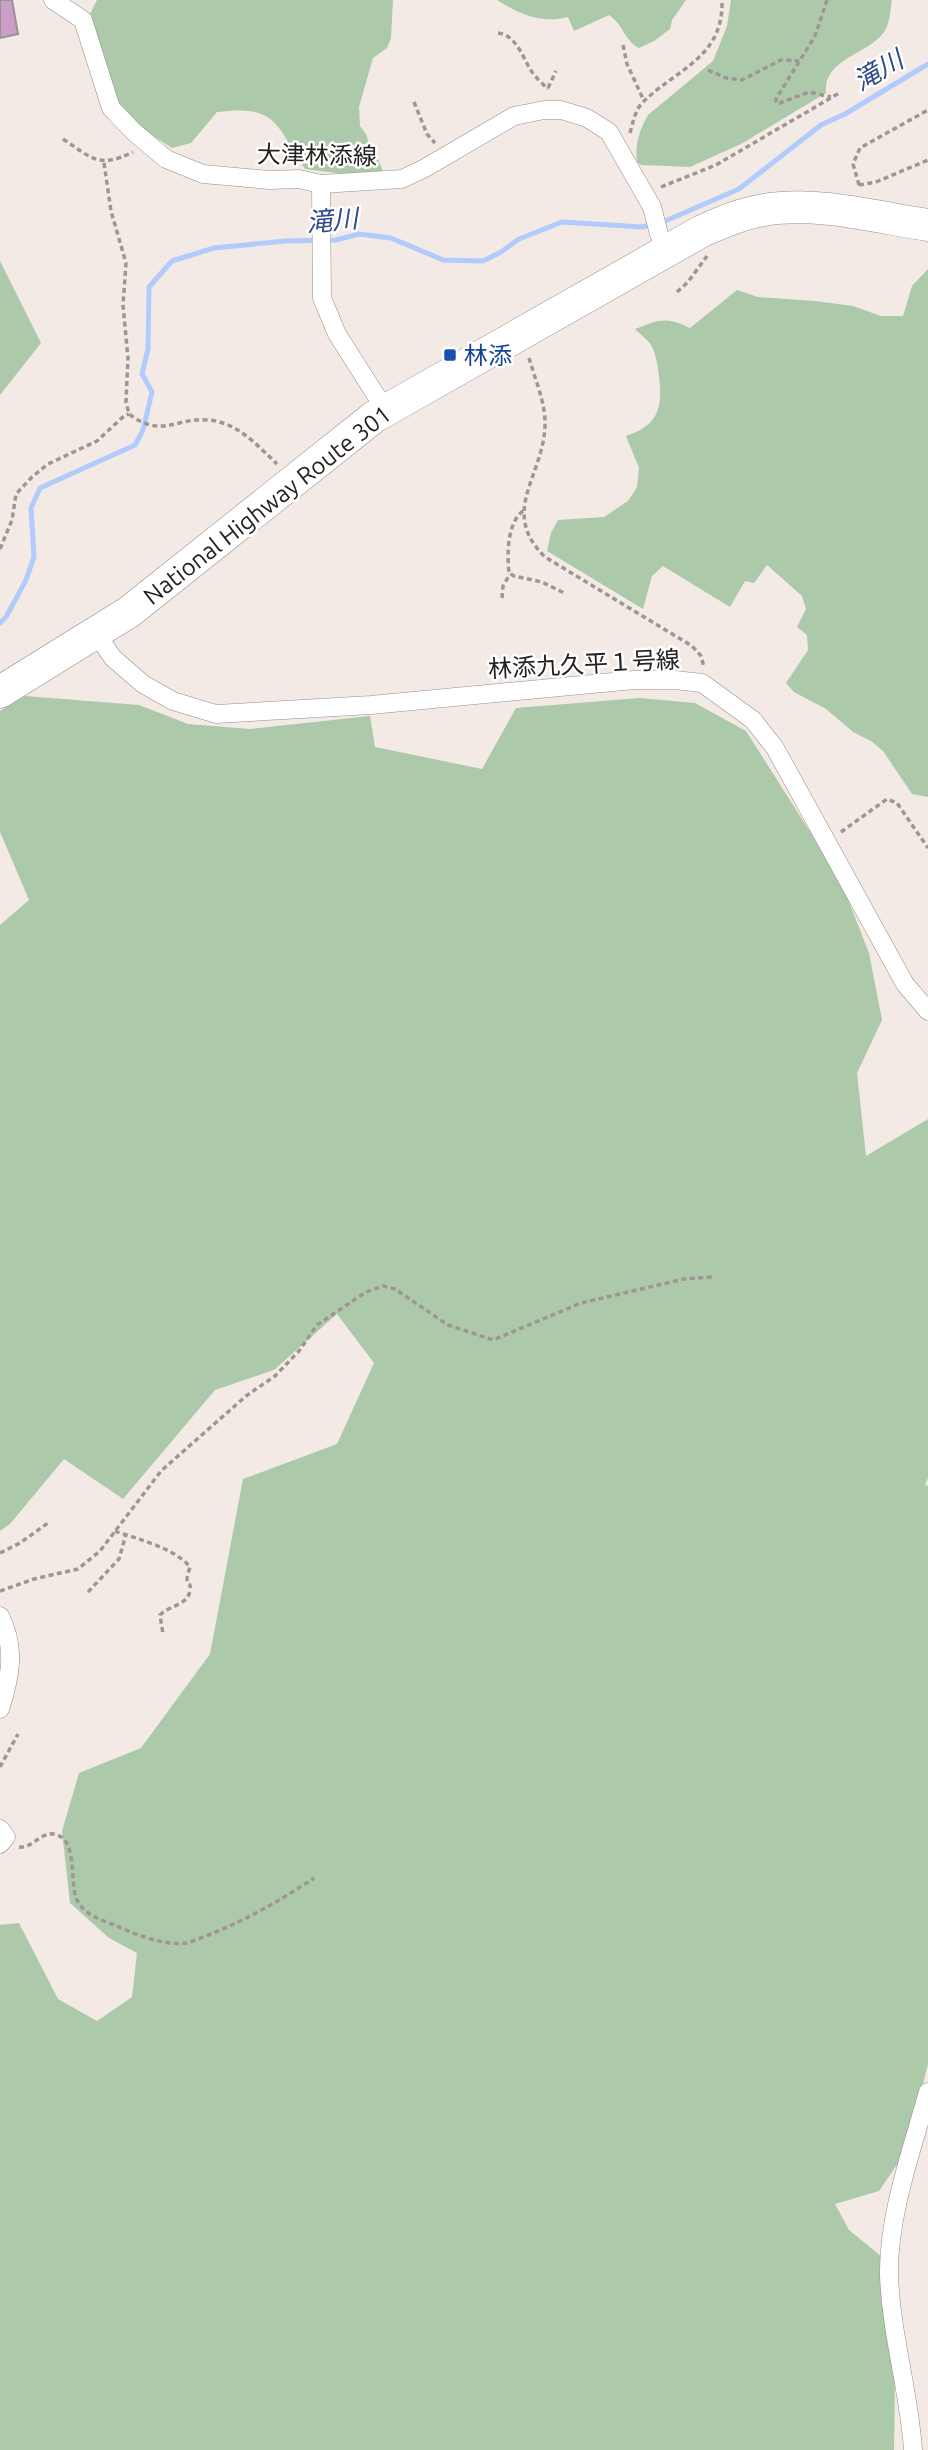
<svg xmlns="http://www.w3.org/2000/svg" width="928" height="2450" font-family="Ubuntu,'Noto Sans JP',sans-serif">
<style>
.green{fill:#accaa9}
.lines{fill:none;stroke-linecap:round;stroke-linejoin:round}
.stream{stroke:#b2cbfd;stroke-width:5}
.building{fill:#ca9ec7;stroke:#989197;stroke-width:2}
.street-casing{stroke:#968d8a;stroke-width:19}
.highway-casing{stroke:#968d8a;stroke-width:33}
.path{stroke:#9e9693;stroke-width:3.5;stroke-dasharray:5 3.5;stroke-linecap:butt}
.street{stroke:#fff;stroke-width:18}
.highway{stroke:#fff;stroke-width:32}
.transit-dot{fill:#1a4fb4;stroke:#fff;stroke-width:2.5}
.labels{text-anchor:middle;dominant-baseline:central;stroke-width:5;stroke-linejoin:round;paint-order:stroke}
.street-label{font-size:24px;fill:#252120;stroke:#fff}
.transit-label{font-size:24px;fill:#164399;stroke:#fff;text-anchor:start}
.water-label{font-size:26px;font-style:italic;fill:#2f4a86;stroke:#fff}
</style>
<rect width="100%" height="100%" fill="#f3e9e5"/>
<!-- green -->
<path class="green" d="M97,0H393L391,38L387,48L373,58L359,107L360,126L366,134L373,158L378,159L382,169V179L305,169C276,126 278,104 217,112L191,143L172,148L142,129L119,109L87,20Z
M497,0H686L672,20L670,29L654,41L639,48C624,40 623,24 609,15L574,31L568,17C541,24 519,14 497,0Z
M731,0H892C890,10 890,24 884,32C868,55 823,58 826,93L741,144L690,167L641,165L637,162C635,144 639,131 648,115L713,61L727,26Z
M0,261L41,343L0,395Z
M928,269V797L912,794L883,751L871,741L853,732L826,709L794,692L786,683L808,650L807,635L797,627L806,609L802,596L767,565L754,583L745,581L730,607L663,566L652,576L643,609L547,551L551,533L558,520L604,517L628,501L637,487L639,468L626,436C658,426 663,408 659,377C658,367 656,353 651,345C647,339 640,334 635,329C660,320 665,316 690,328L737,290L758,297L815,301L853,306L881,316H903L912,286Z
M25,696L139,705L188,724L250,729L370,716L375,747L482,769L516,708L639,698L695,703L746,731L840,879L869,953L882,1020L857,1073L866,1156L928,1119V1478L925,1485L928,1486V2064L905,2153L879,2191L835,2204L849,2230L887,2261L895,2379L894,2450H0V1925L19,1923L58,1999L97,2021L132,1997L137,1953L109,1938L70,1903L62,1831L79,1773L141,1748L210,1654L243,1479L337,1444L374,1363L337,1314L274,1370L215,1390L123,1499L64,1459L10,1524L0,1531V925L29,900L0,832V711Z"/>
<g class="lines">
<!-- stream -->
<path class="stream" d="M0,623L6,617L26,580L34,557L31,508L40,488L135,445L143,430L152,392L142,374L148,349L149,287L172,261L214,248L286,241L336,240L359,234L391,238L443,260L483,261L501,252L519,239L562,222L642,227L663,222L739,189L821,125L845,114L928,64"/>
</g>
<!-- building -->
<path class="building" d="M0,0H12L18,34L0,38Z"/>
<g class="lines">
<defs>
<path id="street" d="M53,0L83,20L111,108L134,132L166,159L203,174L269,180L299,179L321,184L402,179L425,168L514,116L544,110H561L587,118L609,132L652,207L659,234L666,249
M321,184L322,298L337,334L386,411
M95,632L113,658L143,684L173,701L216,714L371,705L634,680H675L702,683L753,720L775,748L905,984L928,1011
M0,1616C16,1648 11,1675 0,1709
M0,1829L6,1837L0,1844
M913,2450C909,2391 891,2334 889,2275C888,2215 912,2150 928,2092"/>
<path id="highway" d="M0,692L129,612L374,417L702,231C722,222 743,213 764,210C818,201 875,217 928,225"/>
</defs>
<!-- street casing -->
<use href="#street" class="street-casing"/>
<!-- highway casing -->
<use href="#highway" class="highway-casing"/>
<!-- path -->
<path class="path" d="M827,0L815,36L776,99V103H780L809,92L831,97
M498,33C517,35 523,59 532,72C536,78 543,84 548,89
M623,45L627,64L644,101
M708,70L726,78L742,80L781,60L799,61
M548,88L556,71
M414,102L427,134L435,143
M630,133C633,122 635,111 642,103C676,69 724,58 722,0
M63,139C92,158 98,169 133,152
M104,163L111,211L126,263L123,305L128,358L126,402L129,414C162,439 176,417 208,420C237,422 257,445 277,464
M859,185L853,164L860,148L928,110
M859,185L876,182L928,160
M661,187L716,165L841,92
M677,292L688,282L707,256
M529,358C535,379 546,404 545,426C543,477 499,512 545,557L692,646L701,656L704,667
M523,511C507,523 507,554 509,573L514,576L542,582L564,593
M0,549L12,520L16,494L32,477L48,464L97,441L124,416L129,414
M502,598L503,586L510,574
M841,832L887,799L897,803L928,848
M115,1531C137,1539 175,1548 190,1567C189,1571 187,1575 187,1579C188,1589 191,1580 190,1590C188,1606 169,1605 160,1615L163,1634
M0,1553L20,1543L48,1523
M0,1591L34,1579L78,1569L100,1551L161,1471L246,1396L275,1376L299,1351L317,1325L366,1292L383,1286L395,1289L448,1325L493,1340L581,1303L684,1279L713,1277
M88,1592L119,1559L126,1534
M0,1767L18,1734
M19,1847C33,1849 42,1829 57,1835C77,1841 70,1880 76,1898C83,1914 99,1919 114,1925C135,1934 163,1946 186,1943C194,1941 203,1937 211,1934C248,1919 281,1900 314,1878"/>
<!-- street -->
<use href="#street" class="street"/>
<!-- highway -->
<use href="#highway" class="highway"/>
</g>
<!-- markers -->
<rect class="transit-dot" x="443" y="348" width="14" height="14" rx="3.5"/>
<g class="labels">
<!-- street labels -->
<g class="street-label">
<text transform="translate(317 155) rotate(1)">大津林添線</text>
<text transform="translate(267 505) rotate(-38)">National Highway Route 301</text>
<text transform="translate(584 664) rotate(-3)">林添九久平１号線</text>
</g>
<!-- transit labels -->
<g class="transit-label">
<text x="464" y="355">林添</text>
</g>
<!-- water labels -->
<g class="water-label">
<text transform="translate(878 70) rotate(-30)">滝川</text>
<text transform="translate(332 220) rotate(-5)">滝川</text>
</g>
</g>
</svg>
